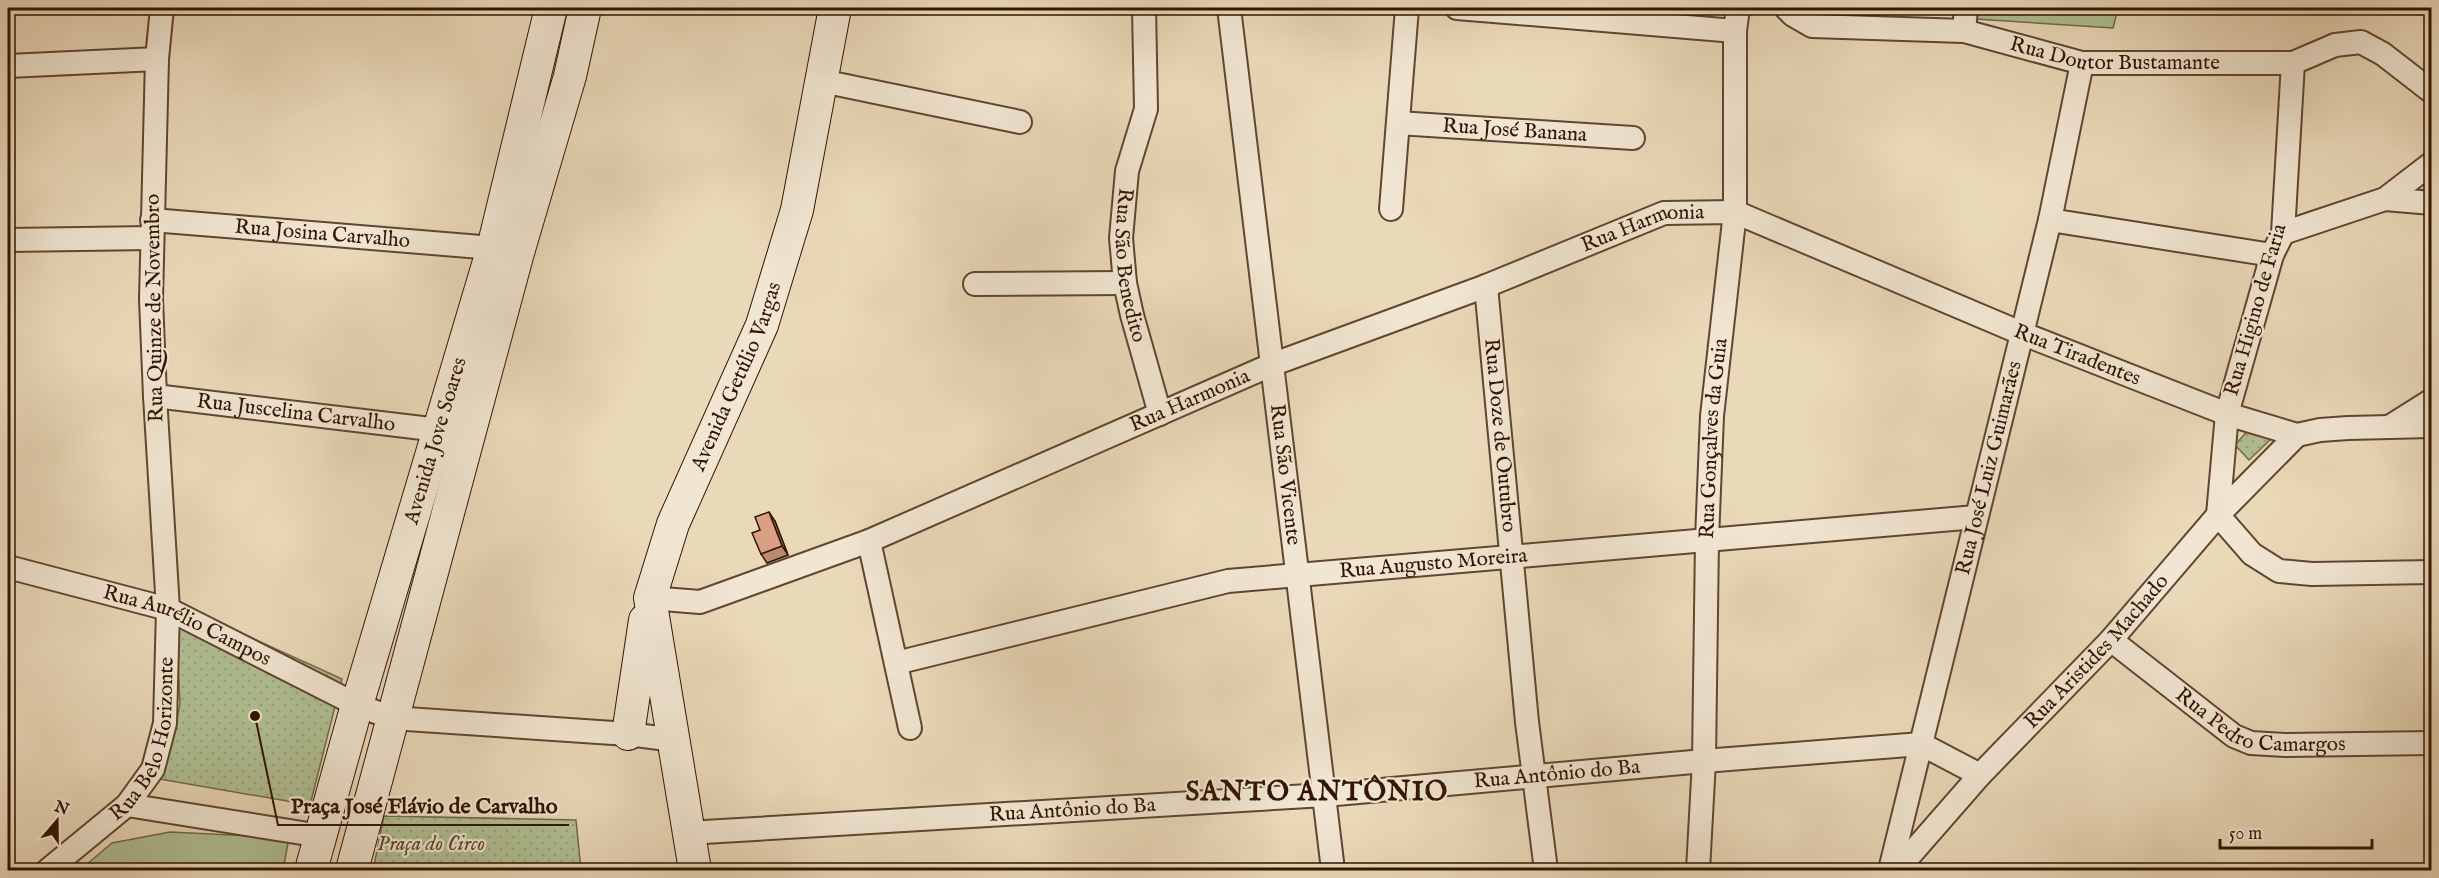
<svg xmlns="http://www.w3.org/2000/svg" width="2439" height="878" font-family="'IM FELL English',serif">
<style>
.park{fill:url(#park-dots);stroke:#716a4b;stroke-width:1.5}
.pitch{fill:#b0c094;stroke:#716a4b;stroke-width:1.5}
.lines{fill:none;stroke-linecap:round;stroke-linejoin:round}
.street-casing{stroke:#604630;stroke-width:26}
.secondary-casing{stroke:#321502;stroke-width:34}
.street{stroke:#f1e6d2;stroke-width:22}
.secondary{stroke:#f1e6d2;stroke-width:32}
.wall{fill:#bb8a72;stroke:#321502;stroke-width:1.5}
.shaded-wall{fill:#98705d;stroke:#321502;stroke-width:1.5}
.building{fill:#d9a085;stroke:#321502;stroke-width:1.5}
.labels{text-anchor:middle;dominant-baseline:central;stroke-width:4.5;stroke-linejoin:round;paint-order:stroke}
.street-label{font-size:21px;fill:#321502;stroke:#f1e6d2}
.park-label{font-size:21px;font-style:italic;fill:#58482e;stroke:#f1e6d2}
.district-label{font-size:27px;font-weight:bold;letter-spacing:1.5px;fill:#321502;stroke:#f1e6d2}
.leader{fill:none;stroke:#321502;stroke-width:2}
.callout-dot{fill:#321502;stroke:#f1e6d2;stroke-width:2}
.callout-label{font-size:22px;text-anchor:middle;font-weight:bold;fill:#321502;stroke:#f1e6d2;stroke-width:4.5;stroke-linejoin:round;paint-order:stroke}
</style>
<defs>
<pattern id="park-dots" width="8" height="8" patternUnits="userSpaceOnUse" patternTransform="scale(1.5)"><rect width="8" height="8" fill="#b0c094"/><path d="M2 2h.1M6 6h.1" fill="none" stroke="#98a47e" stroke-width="1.8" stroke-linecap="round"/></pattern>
</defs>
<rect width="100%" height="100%" fill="#ead9b9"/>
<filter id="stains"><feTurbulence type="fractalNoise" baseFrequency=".00333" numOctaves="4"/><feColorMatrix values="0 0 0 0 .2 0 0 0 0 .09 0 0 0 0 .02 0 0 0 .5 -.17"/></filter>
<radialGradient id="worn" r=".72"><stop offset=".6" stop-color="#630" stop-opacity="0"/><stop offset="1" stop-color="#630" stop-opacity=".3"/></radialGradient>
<!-- park -->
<path class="park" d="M2250,428L2275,435L2249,460L2235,445Z
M175,603L342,679L310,805L142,776L175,729L180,704Z
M384,816L576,820L581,870H373Z"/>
<!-- pitch -->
<path class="pitch" d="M1977,8H2118L2113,28L1976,19Z
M170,832L289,838L283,870H80L112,843Z"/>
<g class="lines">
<defs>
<g id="street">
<path id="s1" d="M1144,8L1146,109L1127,171L1121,238L1125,283L1132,315L1160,414"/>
<path id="s2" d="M1229,8L1333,870"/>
<path d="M1457,8L1735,31"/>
<path id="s3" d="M1786,8L1793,15L1812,26L1964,31L2082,63H2293L2335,45L2361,42L2383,54L2432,92"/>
<path d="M1964,31L1966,8"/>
<path d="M8,66L157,59"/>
<path d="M822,81L1020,122"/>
<path id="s4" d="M1398,123L1633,138"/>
<path d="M2385,199L2432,203"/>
<path d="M1391,209L1407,8"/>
<path id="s5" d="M152,220L493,248"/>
<path d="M2050,220L2272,255"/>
<path d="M2283,233L2385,199L2432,163"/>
<path d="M8,240L152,238"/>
<path d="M975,284L1125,283"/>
<path id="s6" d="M1486,286L1527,722L1546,870"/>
<path id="s7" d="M155,396L439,430"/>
<path d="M2389,427L2432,400"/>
<path d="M2218,515L2227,414L2272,255L2283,233L2293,63"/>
<path d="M2218,515L2252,554L2279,571L2312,574L2432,572"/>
<path d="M869,541L910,728"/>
<path id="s8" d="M8,567L168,609L357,705L392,718L628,734L675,740"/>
<path id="s9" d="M650,598L700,602L869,541L1271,365L1486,286L1664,213L1735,212L2021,333L2227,414L2297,435L2320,430L2348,428L2432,426"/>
<path id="s10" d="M2111,640L2234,736L2251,743L2285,745L2432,743"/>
<path id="s11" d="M896,663L1228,581L1976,517"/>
<path d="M127,805L321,836"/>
<path id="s12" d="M687,833L1325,795L1704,761L1921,744L1980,775"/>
<path id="s13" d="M48,870L127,805L153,769L165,723L168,609L155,396L151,299L157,59L162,8"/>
<path id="s14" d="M1698,870L1704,761L1707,539L1712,416L1735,212V31L1738,8"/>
<path id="s15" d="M1890,870L2050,220L2082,63"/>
<path id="s16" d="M1897,870L1980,775L2111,640L2218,515L2297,435"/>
</g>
<g id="secondary">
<path d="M628,734L645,620"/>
<path id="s17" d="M311,870L357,705L493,248L551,8"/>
<path d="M352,870L517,256L570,76L585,8"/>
<path id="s18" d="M695,870L650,598L673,524L762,325L797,210L835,8"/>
</g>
</defs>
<!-- street casing -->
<use href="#street" class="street-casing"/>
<!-- secondary casing -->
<use href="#secondary" class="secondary-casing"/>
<!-- street -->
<use href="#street" class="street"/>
<!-- secondary -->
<use href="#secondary" class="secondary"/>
</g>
<!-- wall -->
<path class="wall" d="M775,521L788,555L767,563L761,554L760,530Z"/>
<!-- shaded-wall -->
<path class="shaded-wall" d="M769,512L775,521L788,555L782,546Z"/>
<!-- building -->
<path class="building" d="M769,512L782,546L761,554L752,533L760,530L755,517Z"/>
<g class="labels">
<!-- street labels -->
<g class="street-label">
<text stroke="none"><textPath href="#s3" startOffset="338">Rua Doutor Bustamante</textPath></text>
<text stroke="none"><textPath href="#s4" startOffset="117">Rua José Banana</textPath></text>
<text stroke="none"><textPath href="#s9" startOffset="1066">Rua Harmonia</textPath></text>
<text stroke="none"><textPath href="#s5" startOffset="171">Rua Josina Carvalho</textPath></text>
<text stroke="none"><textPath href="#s1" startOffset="261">Rua São Benedito</textPath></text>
<text transform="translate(155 308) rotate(-91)">Rua Quinze de Novembro</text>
<text transform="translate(2256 310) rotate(-74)">Rua Higino de Faria</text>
<text stroke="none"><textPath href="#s9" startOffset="1532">Rua Tiradentes</textPath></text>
<text stroke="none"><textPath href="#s18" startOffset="514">Avenida Getúlio Vargas</textPath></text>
<text stroke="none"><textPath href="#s9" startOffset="580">Rua Harmonia</textPath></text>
<text stroke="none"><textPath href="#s7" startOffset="142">Rua Juscelina Carvalho</textPath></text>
<text stroke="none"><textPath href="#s6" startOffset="150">Rua Doze de Outubro</textPath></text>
<text stroke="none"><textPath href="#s14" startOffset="432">Rua Gonçalves da Guia</textPath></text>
<text stroke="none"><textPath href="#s17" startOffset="447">Avenida Jove Soares</textPath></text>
<text stroke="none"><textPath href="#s15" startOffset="414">Rua José Luiz Guimarães</textPath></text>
<text stroke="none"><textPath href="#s2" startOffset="470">Rua São Vicente</textPath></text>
<text stroke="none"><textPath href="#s11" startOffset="548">Rua Augusto Moreira</textPath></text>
<text stroke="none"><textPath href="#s8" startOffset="189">Rua Aurélio Campos</textPath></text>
<text stroke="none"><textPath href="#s16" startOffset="296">Rua Aristides Machado</textPath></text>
<text stroke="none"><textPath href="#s10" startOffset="177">Rua Pedro Camargos</textPath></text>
<text stroke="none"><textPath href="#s13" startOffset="172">Rua Belo Horizonte</textPath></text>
<text stroke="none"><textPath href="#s12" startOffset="872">Rua Antônio do Ba</textPath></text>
<text stroke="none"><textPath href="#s12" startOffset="386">Rua Antônio do Ba</textPath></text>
</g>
<!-- park labels -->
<g class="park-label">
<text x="431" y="844">Praça do Circo</text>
</g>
<!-- district labels -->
<g class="district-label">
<text x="1317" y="793">SANTO ANTÔNIO</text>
</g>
</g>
<!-- callouts -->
<path class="leader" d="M255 716L278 825H569"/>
<circle class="callout-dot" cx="255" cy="716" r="6"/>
<g class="callout-label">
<text x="424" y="813">Praça José Flávio de Carvalho</text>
</g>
<!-- margin -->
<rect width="2439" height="878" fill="none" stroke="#ead9b9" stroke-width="30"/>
<rect x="9" y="9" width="2421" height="860" fill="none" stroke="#321502" stroke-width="3"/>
<rect x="15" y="15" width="2409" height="848" fill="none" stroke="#321502" stroke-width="1.5"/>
<!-- north arrow -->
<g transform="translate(57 821) rotate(20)" stroke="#f1e6d2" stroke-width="4.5" paint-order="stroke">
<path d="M0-4.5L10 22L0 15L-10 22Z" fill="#321502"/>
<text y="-9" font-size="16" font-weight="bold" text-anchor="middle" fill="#321502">N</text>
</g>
<!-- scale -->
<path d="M2220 839v9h152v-9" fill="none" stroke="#321502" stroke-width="3"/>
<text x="2229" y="839" font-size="18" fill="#321502" stroke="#f1e6d2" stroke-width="4.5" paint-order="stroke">50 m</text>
<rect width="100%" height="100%" filter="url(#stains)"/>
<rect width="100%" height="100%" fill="url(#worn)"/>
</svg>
